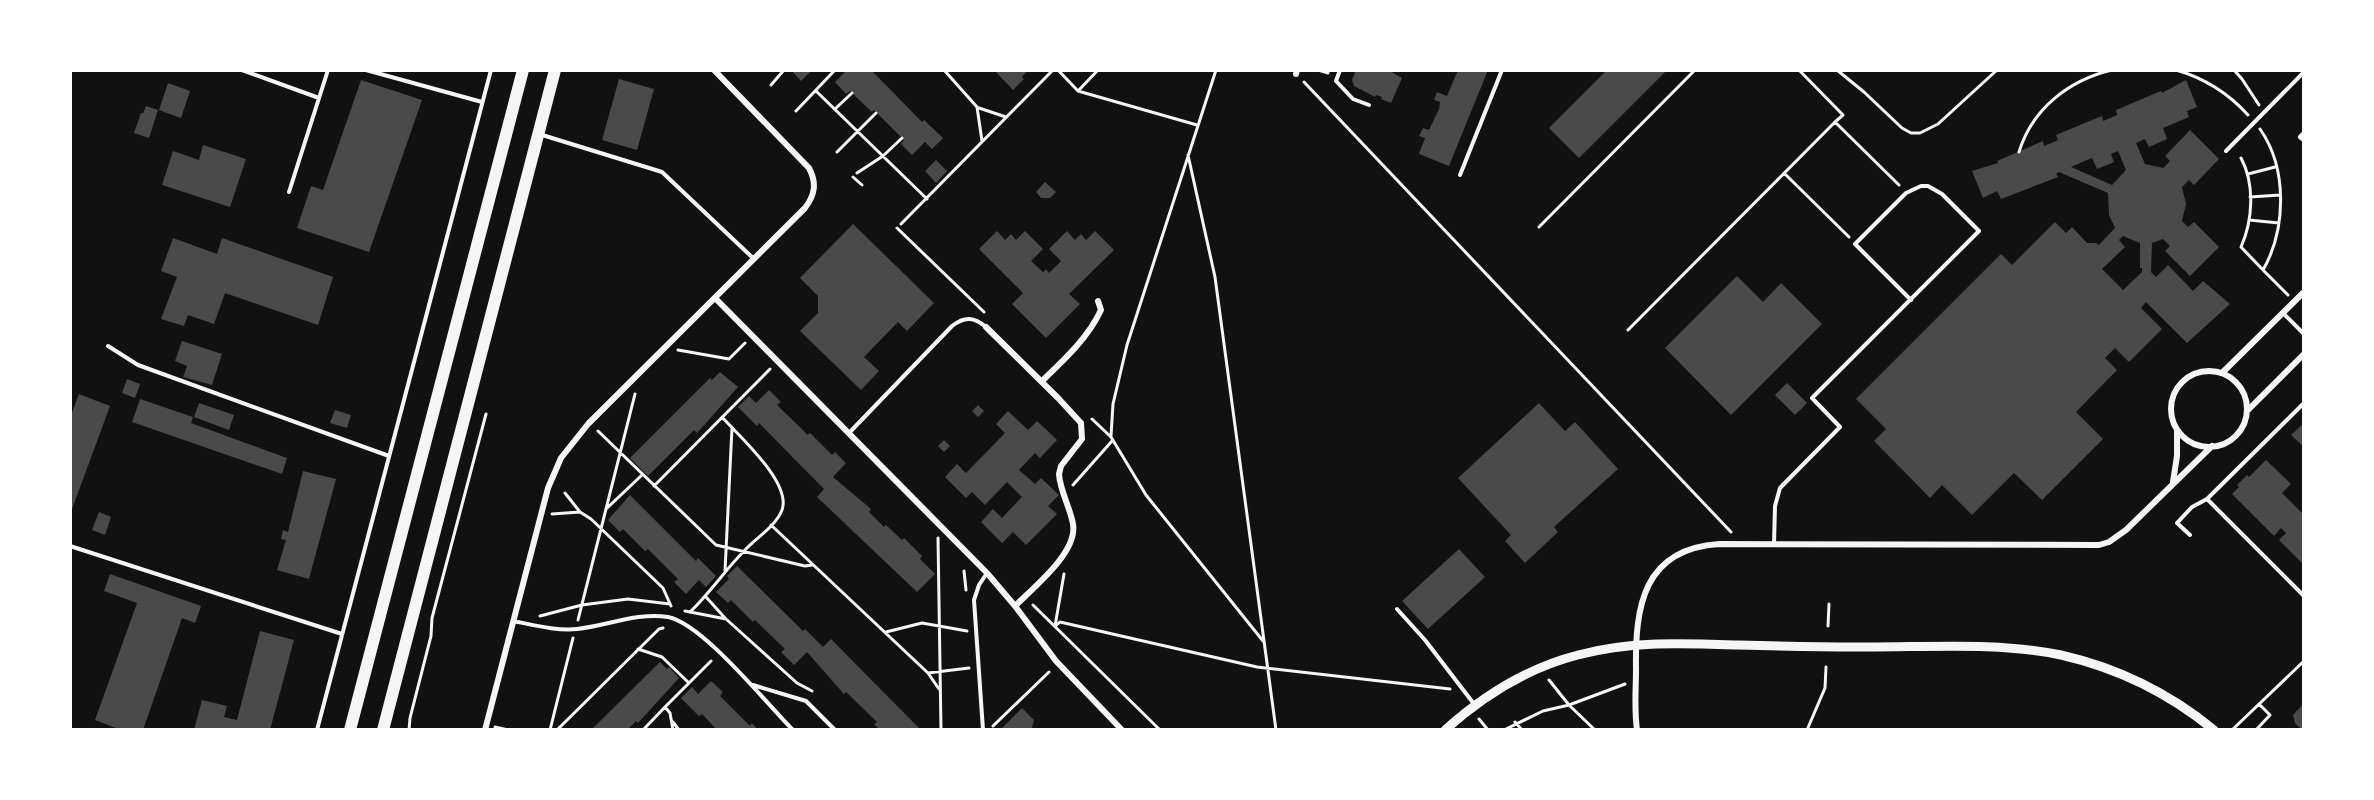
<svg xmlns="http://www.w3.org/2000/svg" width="2374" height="800" font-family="Montserrat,sans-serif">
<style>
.building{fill:#4a4a4a;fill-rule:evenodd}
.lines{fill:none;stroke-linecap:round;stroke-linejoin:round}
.path{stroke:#f5f5f5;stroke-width:3}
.service{stroke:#f5f5f5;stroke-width:4}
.minor{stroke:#f5f5f5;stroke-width:6}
.tertiary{stroke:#f5f5f5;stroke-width:9}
.primary{stroke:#f5f5f5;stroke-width:12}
</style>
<rect width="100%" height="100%" fill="#111"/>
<!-- building -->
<path class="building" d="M791,70H812L801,81Z
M847,70H871L922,122L924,120L943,138L932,149L925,142L912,155L901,144L904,140L874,110L872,112L850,91L846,94L835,82Z
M994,70H1028L1022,77L1024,79L1013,90Z
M1356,70H1388L1402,78L1391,103L1381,99L1382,97L1376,95L1375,97L1354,86L1352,80Z
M1458,70H1488L1449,166L1419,154L1425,138L1419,136L1423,128L1429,130L1439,109L1440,102L1434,100L1437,92L1447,96Z
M1607,70H1667L1579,158L1549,128Z
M619,79L654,89L637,150L602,140Z
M361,80L422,100L369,252L297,228L311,186L323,190Z
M2186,80L2197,107L2187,111L2189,117L2163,128L2167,139L2149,147L2145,139L2136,143L2145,164L2163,168L2170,161L2165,156L2190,130L2219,159L2194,185L2189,180L2182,187L2186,204L2182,221L2188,227L2194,222L2219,247L2190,276L2165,251L2170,246L2163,239L2152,243L2151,272L2156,277L2168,265L2193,291L2203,281L2230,304L2187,343L2146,302L2141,308L2162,329L2129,362L2115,348L2105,358L2117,370L2076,412L2103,439L2042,500L2014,473L1972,515L1942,485L1930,498L1874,441L1886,429L1856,399L2001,254L2012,265L2055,222L2066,233L2072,227L2087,243H2096L2099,245L2115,228L2109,215L2108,193L2059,172L2056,174L2058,177L2001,199L1997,191L1983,198L1972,171L1998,163L1997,161L2043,141L2044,146L2058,140L2056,135L2102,116L2103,121L2117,115L2116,110L2161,91L2162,93ZM2118,151L2126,170L2112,185L2071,167L2092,158L2097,169L2114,162L2111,154ZM2123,236L2140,243V268H2142V272L2123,290L2102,269L2125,247L2119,240Z
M168,83L190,91L181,118L159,110Z
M146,106L158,110L149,138L134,133L141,113H143Z
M203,145L246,159L230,207L162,185L173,151L199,160Z
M936,160L947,171L936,183L925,171Z
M1045,182L1056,192L1050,198H1041L1036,192Z
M853,224L934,303L907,331L898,322L864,357L879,371L861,390L800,331L818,313V296L800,278Z
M997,231L1005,240L1011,234L1016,240L1025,231L1043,249L1031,261L1043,272L1046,269L1049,273L1061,261L1049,249L1067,231L1075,240L1081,234L1086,240L1095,231L1114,250L1069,294L1080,304L1046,338L1012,304L1023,293L979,249Z
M173,238L217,254L222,238L333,277L318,325L225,293L214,324L188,315L184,326L161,319L177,277L161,271Z
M1737,276L1763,302L1781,283L1822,324L1731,415L1665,348Z
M182,341L222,354L212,385L183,377L187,366L175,361Z
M720,372L738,387L697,433L694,430L648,476L630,458L710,378L712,380Z
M127,379L140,384L135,398L122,393Z
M1787,383L1807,403L1795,415L1775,395Z
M769,390L781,402L777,405L804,431L807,435L810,433L832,455L835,452L846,463L833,477L871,509L869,512L884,527L886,525L902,540L904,538L922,556L920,559L935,574L917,592L817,497L824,489L759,423L757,426L738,407L749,396L756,403Z
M79,394L110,406L71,512L70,418Z
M140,399L193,417L191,423L287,458L282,474L132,422Z
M199,403L234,415L229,430L194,417Z
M1539,403L1565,431L1575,422L1618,469L1554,527L1558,532L1525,563L1505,541L1511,535L1458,478Z
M978,405L984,411L978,417L972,411Z
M335,410L351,415L347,428L330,423Z
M1008,411L1028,430L1037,421L1057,440L1040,458L1035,453L1019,470L1035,484L1041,478L1059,495L1048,506L1057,514L1026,545L1013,532L1002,543L981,522L993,509L1002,518L1022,497L1007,482L985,505L972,492L966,498L945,477L957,464L966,473L1005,433L996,424Z
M2304,423V447L2291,435Z
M944,440L950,446L944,452L938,446Z
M2266,460L2291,484L2282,493L2304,515V565L2279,540L2286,533L2281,528L2274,536L2232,494L2239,487L2237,485L2247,475L2249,477Z
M303,471L336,479L309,579L277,570L286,540L281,539L283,530L288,532Z
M630,495L696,561L698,558L716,576L706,587L699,580L686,594L674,582L678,579L648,549L645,551L623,529L620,532L608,520Z
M99,512L111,517L105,535L92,530Z
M1459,549L1485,577L1428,629L1402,601Z
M737,566L803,631L805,629L823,647L831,639L921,730H880L874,724L877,722L846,692L844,694L807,652L794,665L781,652L785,649L755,620L753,622L731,600L728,603L716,592L729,579L727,576Z
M110,574L201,606L195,623L182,618L143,730H121L95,720L137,603L104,591Z
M260,631L294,640L270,730H194L202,700L227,706L224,717L237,720Z
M660,662L667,669L669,667L679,678L638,723L636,721L627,730H591Z
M711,681L723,692L720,696L750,726L752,723L758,730H717L702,714L699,716L681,698L692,687L698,694Z
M2304,703V730H2302L2295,723L2293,715Z
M1022,708L1034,720L1032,728L1000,730Z"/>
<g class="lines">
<!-- path -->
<path class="path" d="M944,70L977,107L982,141
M1058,70L1078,91L1098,70
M1318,70L1328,73
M1799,70L1843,115L1835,122
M1837,70L1864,92L1902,128L1911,133H1920L1938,124L1997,70
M2176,70C2204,78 2229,94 2248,115
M2234,70L2242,79L2259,105
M1304,82L1731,532
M771,85L784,70
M816,91L927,199
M1078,91L1197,125
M979,108L1006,117
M835,109L852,93
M796,111L835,70
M2260,129C2288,169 2286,230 2263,270L2288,295
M837,152L876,113
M2019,152C2032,109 2069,80 2112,70
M1188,155L1215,277L1276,730
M2241,158C2255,184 2253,220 2241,247L2263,270
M857,173L883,156L902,138
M1784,173L1849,237
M2248,174L2275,167
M853,177L862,185
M2250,197L2280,195
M2249,220L2279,223
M901,224L1053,70
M1539,227L1695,70
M897,228L984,312
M1628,330L1835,122L1899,185
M678,350L729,359L745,343
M1092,419L1111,437L1146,495L1263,641
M598,431L716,545L805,566L812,565
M1111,436L1113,404L1127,345L1216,70
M1073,485L1112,441
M654,486L770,369
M565,493L580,512
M606,509L642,475
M552,514L580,512L591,519L663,588L671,606
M771,525L928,673L939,689
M938,538L941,730
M725,571L732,428
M964,571L966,590
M1064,574L1055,626L1060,622L1257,667L1450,689
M706,597L725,618
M1033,605L1160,730
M685,611L726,619L797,683L812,691
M690,612C710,593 725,570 745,550C756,538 776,526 782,510C792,483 739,436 722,417
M540,616L582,605L628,599L670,604
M578,620L635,394
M1828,626L1829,604
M886,632L922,623L967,631
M638,649L662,657L689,683
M928,673L969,668
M1549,680L1569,705L1595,730
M665,707L711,661
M1479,719L1488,730
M673,722L679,730
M1515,722L1522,730
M993,726L1049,672
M495,727L508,730
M409,730L410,718L431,636L432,618L486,414
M550,730L573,638
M557,730L659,629L663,628
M643,730L665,707L670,713L673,730
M1504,730L1543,711L1569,705L1625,684
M1807,730L1825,688L1826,667
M2232,730L2304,661
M2256,730L2270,715L2259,704"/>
<!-- service -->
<path class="service" d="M242,70L319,98
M366,70L482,102
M1340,70L1336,81L1353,99L1369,105
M539,134L662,172L754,259
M2226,151L2304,72
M1460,175L1502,70
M289,192L328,70
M2283,313L2304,334
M108,346L138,365L389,456
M2304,403L2207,499L2304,596
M849,433L952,326C965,316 974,317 986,327
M2190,535L2177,523L2192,507L2207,499
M1774,544L1775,506L1780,488L1840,427L1812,398L1979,231L1942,194L1928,186H1921L1906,193L1855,244L1911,300
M70,546L342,634
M1397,609L1425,640L1474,704
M513,621C534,625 556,631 577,629C607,626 637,612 668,617C703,624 765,702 793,730
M753,685L806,701L835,730
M317,730L491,70
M983,730L974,600L979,585L987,573"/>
<!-- minor -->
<path class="minor" d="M1296,74L1297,70
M2304,134L2301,137L2304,139
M715,298L987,573L1015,606L1056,661L1122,730
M986,327L1058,398L1081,423L1082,439L1061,466L1059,474C1060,491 1070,507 1073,524C1078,552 1034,587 1015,606
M2171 409a38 38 0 1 1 76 0a38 38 0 1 1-76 0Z
M2222,373L2304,292
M1042,381C1064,360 1088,338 1101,310L1098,301
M2247,411L2304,354
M2173,482L2177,456V430
M485,730L548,488L561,458L588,424L805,208C815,195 817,183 809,168L714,70
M1637,730C1634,709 1636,689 1636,669C1635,607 1643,549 1719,544L2099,545L2109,542L2126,530L2212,446"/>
<!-- tertiary -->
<path class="tertiary" d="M1445,730C1484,695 1527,668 1578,655C1630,641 1682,643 1735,645C1775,646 1814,647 1853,647C1921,648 1994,641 2061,655C2118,668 2169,693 2214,730"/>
<!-- primary -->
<path class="primary" d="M350,730L523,70
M383,730L555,70"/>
</g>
<!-- border -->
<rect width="2374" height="800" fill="none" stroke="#ffffff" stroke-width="144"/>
</svg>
